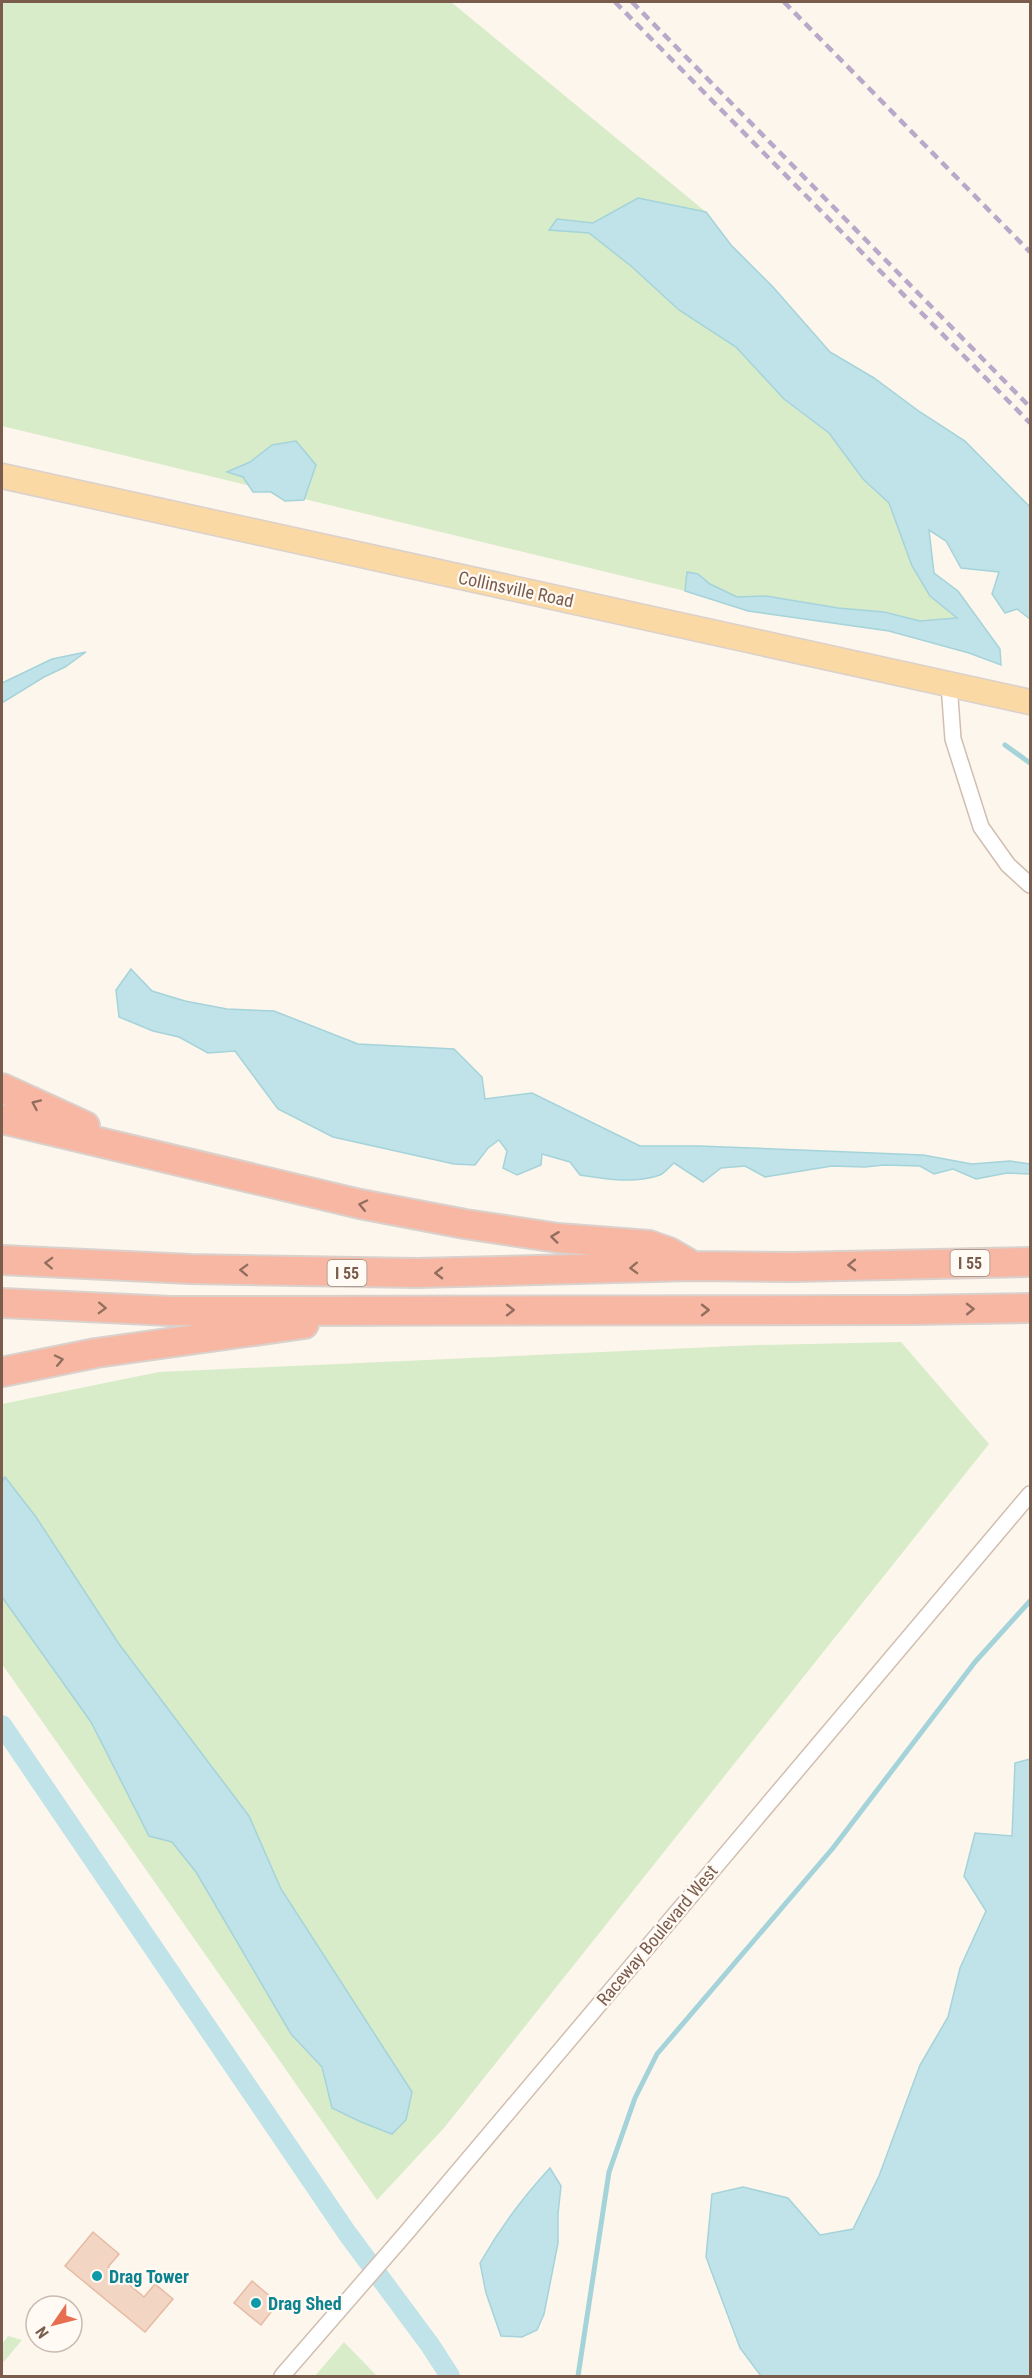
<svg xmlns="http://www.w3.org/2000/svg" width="1032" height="2378" font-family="'Roboto Condensed',sans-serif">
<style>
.green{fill:#d8ecc9}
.water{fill:#bfe3e8;stroke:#a5d3da;stroke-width:1.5}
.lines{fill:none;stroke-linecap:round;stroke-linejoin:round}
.stream{stroke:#a5d3da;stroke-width:5}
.canal{stroke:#bfe3e8;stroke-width:20}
.building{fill:#f3d5c3;stroke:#e6bba3;stroke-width:1.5}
.minor-casing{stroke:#d1beb0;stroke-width:18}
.primary-casing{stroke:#dad1cd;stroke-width:27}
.motorway-casing{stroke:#dad1cd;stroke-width:32}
.minor{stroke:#fff;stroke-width:15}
.primary{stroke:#fbd9a5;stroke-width:24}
.motorway{stroke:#f7b7a3;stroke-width:28}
.rail{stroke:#b9a8c9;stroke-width:4.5;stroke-dasharray:9 6;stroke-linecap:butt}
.oneway{stroke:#936e5e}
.culture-dot{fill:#0f9aa8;stroke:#fffaf3;stroke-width:2}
.labels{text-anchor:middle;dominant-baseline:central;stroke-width:4.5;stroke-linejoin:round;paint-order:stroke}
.shield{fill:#fffaf3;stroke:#a28b7f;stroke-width:1.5}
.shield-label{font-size:16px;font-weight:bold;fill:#7a5c4d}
.street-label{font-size:18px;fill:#7a5c4d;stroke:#fffaf3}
.culture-label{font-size:18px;font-weight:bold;fill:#0d838f;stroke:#fffaf3;text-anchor:start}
</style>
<rect width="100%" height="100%" fill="#fdf6ec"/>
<!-- green -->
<path class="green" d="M2,2H451L706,212L638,198L593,223L557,219L550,229L589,232L631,266L679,310L736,347L784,399L829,433L863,479L889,503L912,566L958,618L920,621L884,612L838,608L766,596L737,597L710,584L698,574L687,573L685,591L2,426Z
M901,1342L989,1444L444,2128L377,2200L2,1664V1404L159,1372L757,1345Z
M8,2336L22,2340L2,2364V2344Z
M344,2342L377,2376H315Z"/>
<!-- water -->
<path class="water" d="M638,198L706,212L731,245L773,287L830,352L874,378L920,412L965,441L1030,507V619L1017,609L1005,613L992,594L999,572L961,568L946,541L929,530L934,573L958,591L1000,649L1001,665L969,653L889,631L748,611L685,591L687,572L698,574L710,584L737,597L766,596L838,608L884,612L920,621L957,618L930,596L912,566L889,503L863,479L829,433L784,399L736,347L679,310L631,266L589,233L549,230L557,219L593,223Z
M296,441L316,465L304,500L285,501L271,492H253L243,477L227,472L250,462L272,445Z
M86,652L65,667L44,677L2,703V683L52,659Z
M131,969L152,991L185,1001L227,1009L274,1011L358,1044L454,1049L482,1077L485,1099L532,1093L640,1146H699L923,1155L972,1164L1010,1161L1030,1164V1174L1007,1173L976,1179L953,1169L934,1174L920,1166L884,1165L865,1167L832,1166L765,1177L745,1166L721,1168L703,1182L674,1163C670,1166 665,1173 660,1175C635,1184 605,1179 580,1175L570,1162L542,1154L541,1165L517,1175L503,1168L507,1151L499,1140L488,1148L475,1165L454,1164L333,1137L278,1109L235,1051L208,1053L179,1037L153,1031L119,1017L116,990Z
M5,1477L36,1517L119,1644L249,1816L281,1889L412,2092L406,2120L392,2134L361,2122L332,2108L322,2067L291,2034L196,1872L172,1842L149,1836L91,1722L2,1597V1482Z
M1030,1759V2376H761L740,2348L706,2257L712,2194L743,2187L788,2198L820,2235L853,2229L879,2176L920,2065L948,2017L960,1968L986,1911L964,1876L975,1833L1012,1836L1015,1763Z
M550,2168L561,2186L558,2214V2243L544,2314L537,2330L522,2337L501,2336L486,2293L480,2263C500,2228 523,2197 550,2168Z"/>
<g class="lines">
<!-- stream -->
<path class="stream" d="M1005,745L1030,763
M578,2376L609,2172L635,2098L657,2054L833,1848L975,1662L1030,1601"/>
<!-- canal -->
<path class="canal" d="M2,1725L347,2233L430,2345L450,2376"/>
</g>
<!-- building -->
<path class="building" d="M93,2232L119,2254L108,2267L144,2297L155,2284L173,2299L145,2332L65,2266Z
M252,2281L278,2303L261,2325L234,2303Z"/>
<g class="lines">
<defs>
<path id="minor" d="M949,684L953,739L981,827L1008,865L1030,885
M282,2376L407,2232L1030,1494"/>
<path id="primary" d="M2,476L1030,702"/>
<path id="motorway" d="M2,1088L85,1126
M2,1119L360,1204L465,1224L558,1238L649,1245L669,1252L688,1263
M2,1260L190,1269L417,1273L693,1266L794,1267L1030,1262
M2,1303L171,1311L911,1310L1030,1308
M2,1372L96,1353L304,1324"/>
</defs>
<!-- minor casing -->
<use href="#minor" class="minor-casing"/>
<!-- primary casing -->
<use href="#primary" class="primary-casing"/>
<!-- motorway casing -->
<use href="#motorway" class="motorway-casing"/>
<!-- minor -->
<use href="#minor" class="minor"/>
<!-- primary -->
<use href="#primary" class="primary"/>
<!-- motorway -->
<use href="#motorway" class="motorway"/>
<!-- rail -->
<path class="rail" d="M615,2L1030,423
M632,2L1030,407
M784,2L1030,252"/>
</g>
<!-- one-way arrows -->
<defs><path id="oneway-chevron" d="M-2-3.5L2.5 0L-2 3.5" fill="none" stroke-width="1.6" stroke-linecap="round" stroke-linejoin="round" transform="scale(1.5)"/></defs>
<g class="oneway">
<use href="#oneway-chevron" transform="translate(36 1104) rotate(-156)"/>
<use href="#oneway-chevron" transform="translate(363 1205) rotate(-168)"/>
<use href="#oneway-chevron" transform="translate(555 1237) rotate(-173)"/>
<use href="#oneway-chevron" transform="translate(49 1263) rotate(-178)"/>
<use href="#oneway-chevron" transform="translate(852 1265) rotate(179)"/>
<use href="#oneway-chevron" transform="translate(634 1268) rotate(178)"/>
<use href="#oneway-chevron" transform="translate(244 1270) rotate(-178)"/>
<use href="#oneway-chevron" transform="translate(439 1273) rotate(179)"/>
<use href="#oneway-chevron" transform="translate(102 1308) rotate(2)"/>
<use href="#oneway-chevron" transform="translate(970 1309) rotate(-1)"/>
<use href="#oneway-chevron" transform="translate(510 1310)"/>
<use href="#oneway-chevron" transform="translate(705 1310)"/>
<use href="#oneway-chevron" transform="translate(59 1360) rotate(-12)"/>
</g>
<!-- markers -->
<g class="culture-dot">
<circle cx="97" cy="2276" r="6"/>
<circle cx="256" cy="2303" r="6"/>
</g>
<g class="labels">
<!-- shield labels -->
<g class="shield">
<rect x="950.5" y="1250" width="39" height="26" rx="4.5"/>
<rect x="327.5" y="1260" width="39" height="26" rx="4.5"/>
</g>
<g class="shield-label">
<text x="970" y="1263">I 55</text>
<text x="347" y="1273">I 55</text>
</g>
<!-- street labels -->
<g class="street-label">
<text transform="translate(516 589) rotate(12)">Collinsville Road</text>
<text transform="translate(657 1935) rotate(-50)">Raceway Boulevard West</text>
</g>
<!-- culture labels -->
<g class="culture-label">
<text x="109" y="2276">Drag Tower</text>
<text x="268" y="2303">Drag Shed</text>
</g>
</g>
<!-- border -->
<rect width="1032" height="2378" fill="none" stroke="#7a5c4d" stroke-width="6"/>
<!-- north arrow -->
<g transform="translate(54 2324) rotate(235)"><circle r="28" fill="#fffaf3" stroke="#cabbb1" stroke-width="1.5"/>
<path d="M0-4.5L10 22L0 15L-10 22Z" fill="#e76f51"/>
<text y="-9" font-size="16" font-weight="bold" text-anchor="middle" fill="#7a5c4d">N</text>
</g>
</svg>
